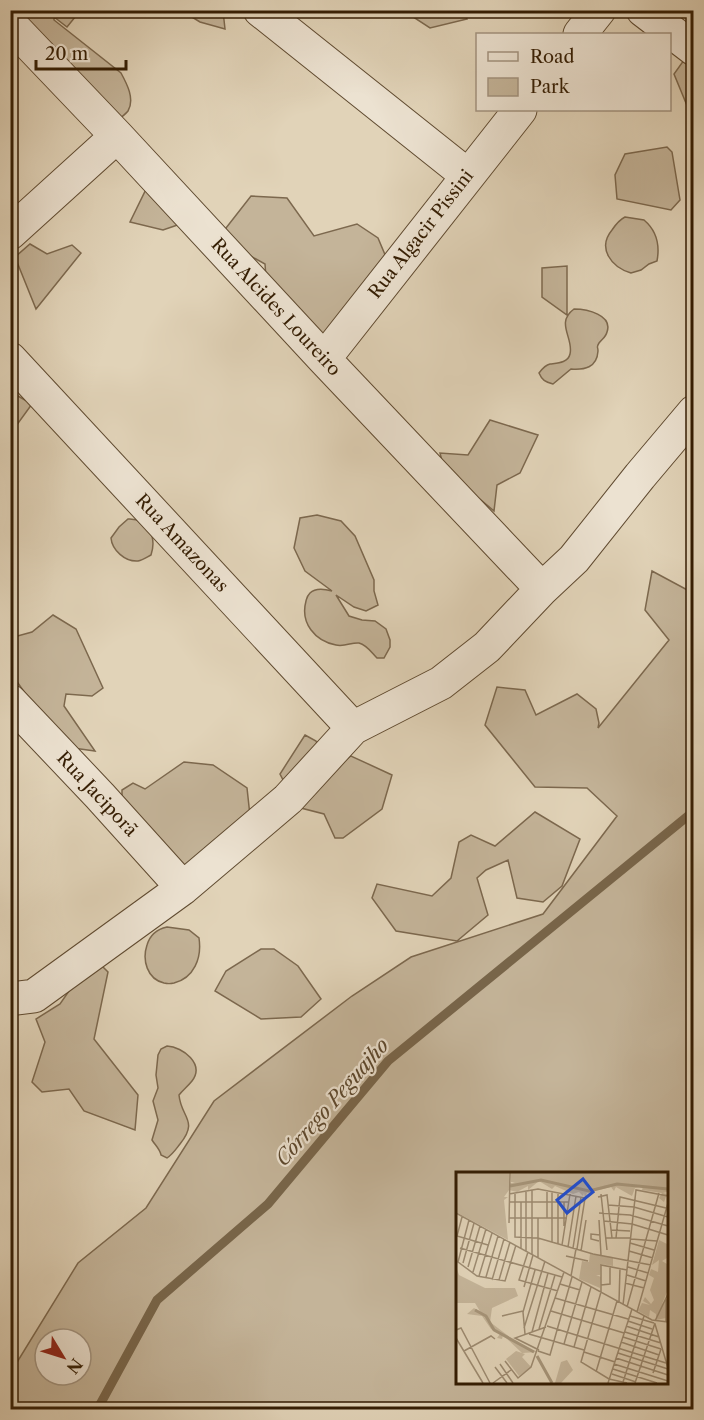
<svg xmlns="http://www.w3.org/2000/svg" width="704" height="1420" font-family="'Libre Caslon Text',serif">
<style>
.green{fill:#c4b499;stroke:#7c684e;stroke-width:1.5;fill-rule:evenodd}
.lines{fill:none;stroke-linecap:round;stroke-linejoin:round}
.stream{stroke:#78654a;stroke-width:9}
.minor-casing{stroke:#5f4a30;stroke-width:35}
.minor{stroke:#ece2d1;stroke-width:33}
.labels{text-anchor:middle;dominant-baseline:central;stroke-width:4.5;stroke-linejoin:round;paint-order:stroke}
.street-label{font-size:18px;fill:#341d03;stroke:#ece2d1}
.water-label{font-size:20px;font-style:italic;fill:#5c472d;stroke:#ece2d1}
.inset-river{fill:none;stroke:#a6957a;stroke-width:3}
.inset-road{fill:none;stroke:#9c8a70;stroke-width:1.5}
.view{fill:#1d4ed8;fill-opacity:0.15;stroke:#1d4ed8;stroke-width:3}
.inset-edge{fill:none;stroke:#341d03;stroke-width:3}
</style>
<rect width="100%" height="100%" fill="#e1d3b8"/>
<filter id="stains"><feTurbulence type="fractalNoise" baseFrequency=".00333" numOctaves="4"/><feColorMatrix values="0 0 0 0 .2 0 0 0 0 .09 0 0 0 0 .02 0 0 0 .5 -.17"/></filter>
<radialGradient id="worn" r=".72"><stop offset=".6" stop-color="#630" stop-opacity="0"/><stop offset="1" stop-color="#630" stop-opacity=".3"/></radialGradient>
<!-- green -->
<path class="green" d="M10,11H80L67,27L54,17V20L121,73C127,84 135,99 128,111C126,114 120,118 117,121Z
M182,11H223L225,29L200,22Z
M404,11H463L467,19L430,28Z
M689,53L693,56V98L688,108L674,74Z
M667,147L672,152L680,200L671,210L617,199L615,175L625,154Z
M154,173L189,221L163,230L130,222Z
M251,196L287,198L314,236L357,224L378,238L386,257L330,337L268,306L265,264L227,243L226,228Z
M625,217L644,220C657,231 660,245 657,261L649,264L641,270L631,273C611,267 597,248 612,230C616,224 619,220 625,217Z
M30,244L47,254L72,245L81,253L36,309L15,257Z
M567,266V315L542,297V268Z
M574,309C587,309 613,315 607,332C606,337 602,339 599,343C596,348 598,346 598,351C597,368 584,370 571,369L553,384C545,382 542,380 539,373C542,369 545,365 550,364C557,363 568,363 570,354C574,338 555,323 574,309Z
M11,392L32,404L11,433Z
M490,420L538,435L520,473L497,485L494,511L444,469L440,453L468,455Z
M317,515L341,521L355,536L374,580V591L378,605L366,611L354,607L336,595L349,616L362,620L375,621L386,629L390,640V647L384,658H377C372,653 367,645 359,643C352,642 345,647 336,645C315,641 300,623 306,601C307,597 307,596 310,593C316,587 325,589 332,591L305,571L294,548L300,518Z
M128,519C148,518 157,537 151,555C147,557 143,560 138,561C125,562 112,550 111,538L119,527Z
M652,571L693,593V1409H11V1372L78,1263L146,1208L214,1101L352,996L411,957L543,914L617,816L587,788L535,787L485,725L497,687L525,690L536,715L577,694L596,709L599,723L598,728L669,640L645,610ZM458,1174H666V1382H458ZM45,1339H81V1375H45Z
M53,615L76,629L103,688L92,696L66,694L64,706L95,751L73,748L36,709L11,673L10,638L32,632Z
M305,735L316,741L329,771L351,756L392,775L382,809L343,838H335L324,814L297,807L280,774Z
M184,762L213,765L247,788L251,825L196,878L122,818V790L133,783L145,789Z
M535,812L580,839L562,886L543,902L517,898L508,860L486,870L477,878L488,915L457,941L396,931L372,898L377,884L432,896L451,878L459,842L471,835L495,846Z
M167,927L189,930L199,938C202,958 194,978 174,983C169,984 169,984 164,983C147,979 142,960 147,945C150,935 158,929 167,927Z
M261,949H274L298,966L321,999L301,1017L261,1019L215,991L226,971Z
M98,962L108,972L94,1039L138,1095L135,1130L84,1111L69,1089L42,1092L32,1082L45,1042L36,1019L60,1004L85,968Z
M167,1046C183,1047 205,1064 192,1081C188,1086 183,1090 179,1095C181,1118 199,1120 180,1144C176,1149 173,1154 167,1158L161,1155C160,1149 155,1145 152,1140L158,1120L153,1101L158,1088L156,1075L158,1055L161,1049Z"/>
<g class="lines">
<!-- stream -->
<path class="stream" d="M97,1410L157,1300L268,1204L388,1061L694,811"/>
<defs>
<path id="minor" d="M260,10L467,175
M643,10L694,49
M10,24L117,136L324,359L542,589
M580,34L599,10
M10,233L117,136
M10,359L353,728
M324,359L520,110
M10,701L100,796L183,888
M10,999L34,996L183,888L288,799L353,728L441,683L487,647L542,589L574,559L640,476L694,412"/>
</defs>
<!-- minor casing -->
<use href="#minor" class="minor-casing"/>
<!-- minor -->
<use href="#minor" class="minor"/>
</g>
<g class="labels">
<!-- street labels -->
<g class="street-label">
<text transform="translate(421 234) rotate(-52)">Rua Algacir Pissini</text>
<text transform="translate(276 307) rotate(47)">Rua Alcides Loureiro</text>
<text transform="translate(182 543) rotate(47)">Rua Amazonas</text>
<text transform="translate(97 794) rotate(47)">Rua Jaciporã</text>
</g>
<!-- water labels -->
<g class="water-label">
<text transform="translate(332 1102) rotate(-49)">Córrego Peguajho</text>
</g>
</g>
<!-- overview -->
<g transform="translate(456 1172)">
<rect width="212" height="212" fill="#e1d3b8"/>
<path d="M1,1H53L54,11H56L59,10H55L54,1H211V20L207,21L211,22L208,30L203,26L206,21L186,18L187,14L179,16L176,24L160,15L158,19L155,15L131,21L129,26L128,21L127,24L123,20L117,22L99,14L96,17L83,9L72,18V14L61,20L53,18L48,25H52L48,28L52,68L0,40ZM203,68L211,72V86L206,89L211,92V120L206,132L209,129L210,146L200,148V142L194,138L193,145L182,139L186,131L194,133L187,129L189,125L195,132L198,128L194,118L198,106L193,103L195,97L202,100L203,88L196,93ZM134,82L157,85V94L145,92L144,103H140L145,105L144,116L123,107L126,89L133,90ZM0,94L3,103L29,116H59L62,124L36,136L34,150L64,173L82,180L66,181L47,163L46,167L41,166L44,162L35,157L26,144L11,142L18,136L25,141L19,131H0ZM60,179L69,182L66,185L75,195L63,204L50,187ZM111,188L117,198L105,211H99L105,190Z" fill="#c4b499"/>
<path class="inset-river" d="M54,14L85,8L133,19L161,12L212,17M19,138L30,144L38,158L78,180M81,184L96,211"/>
<path class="inset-road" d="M53,22L82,17L129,26L121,77M59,22V65L82,66L137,82L195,93M102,22V72M145,22L151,78M142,25L151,23L156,66M53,30H113M152,33L178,35L212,45M0,41L196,148L212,150M143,41L174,43L212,54M6,45L1,64L32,73M53,46H111M91,46V18M13,48L2,90L21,104L49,109L60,73M143,48L145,83M148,49L176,52M53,51L54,1M176,52L212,63M108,54V30M155,58L174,59M149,66H175M160,66L164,25L210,36M175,67L201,69M143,69L135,67V62L144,63M96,70V20M174,71L198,78M106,73L114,22M112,75L120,24M4,76L106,105M65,76V30M117,76L125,25M70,79V20M125,79L130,48M173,79L197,86M72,80L63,108L102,119M76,82V18M110,84L132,89M82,86V46M7,91L18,51M12,95L24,54M172,95L192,101M171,98L145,93V120L125,190L153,207L171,211M17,100L30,57M171,103L190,109M23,104L36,61M115,104L120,77M30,105L42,64M36,108L48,67M43,108L54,70M169,111L188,116M104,112L124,118M145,113L154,112V95M68,115L77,83M99,126L172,147M163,130L164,96M167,133L180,18L212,24M171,135L203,21M95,139L168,161M181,140L212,31M46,144L67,139M174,144L198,151M172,149L196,157M199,149L212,122M210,150V127M199,152L212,196M91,154L210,191M170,154L203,165M68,156L89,89M83,157L99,103M0,158L5,156L34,211M76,160L92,101M169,160L205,171M69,162L67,140L79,98M73,162L128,178M167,165L205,177M0,166L27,211M165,170L203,183M108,172L126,110M118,175L135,115M83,178L59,166L90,155M8,179L35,164L39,167M82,179L94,183L116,105M128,180L159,190M162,181L212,197M160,186L212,203M49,189L62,206L75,195L108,100M44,192L57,211M158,192L212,209M39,195L51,211M157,197L201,211M140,200L161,129M197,201L205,177M156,202L180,210M167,210L188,144M37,211L55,198M152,211L176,137M179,211L199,151"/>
<path class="view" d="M127,7L137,20L111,41L101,28Z"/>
<rect width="212" height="212" class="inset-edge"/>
</g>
<!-- margin -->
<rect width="704" height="1420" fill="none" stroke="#e1d3b8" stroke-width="36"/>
<rect x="12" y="12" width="680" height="1396" fill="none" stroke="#341d03" stroke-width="3"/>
<rect x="18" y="18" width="668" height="1384" fill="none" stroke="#341d03" stroke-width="1.5"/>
<!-- legend -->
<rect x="476" y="33" width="195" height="78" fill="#ece2d1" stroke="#a2937f" stroke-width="1.5"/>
<rect x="488" y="52" width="30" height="9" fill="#ece2d1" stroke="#a2937f" stroke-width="1.5"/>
<text x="530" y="63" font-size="18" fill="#341d03">Road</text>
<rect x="488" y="78" width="30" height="18" fill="#c4b499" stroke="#a2937f" stroke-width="1.5"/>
<text x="530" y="93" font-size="18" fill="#341d03">Park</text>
<!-- north arrow -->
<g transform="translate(63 1357) rotate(128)"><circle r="28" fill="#ece2d1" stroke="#a2937f" stroke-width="1.5"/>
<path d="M0-4.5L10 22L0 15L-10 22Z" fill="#8f2418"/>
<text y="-9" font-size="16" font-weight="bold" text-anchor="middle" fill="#341d03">N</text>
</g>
<!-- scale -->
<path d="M36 60v9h90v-9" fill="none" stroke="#341d03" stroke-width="3"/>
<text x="45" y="60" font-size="18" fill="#341d03" stroke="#ece2d1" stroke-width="4.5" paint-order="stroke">20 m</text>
<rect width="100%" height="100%" filter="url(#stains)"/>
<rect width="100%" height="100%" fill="url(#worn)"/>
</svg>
